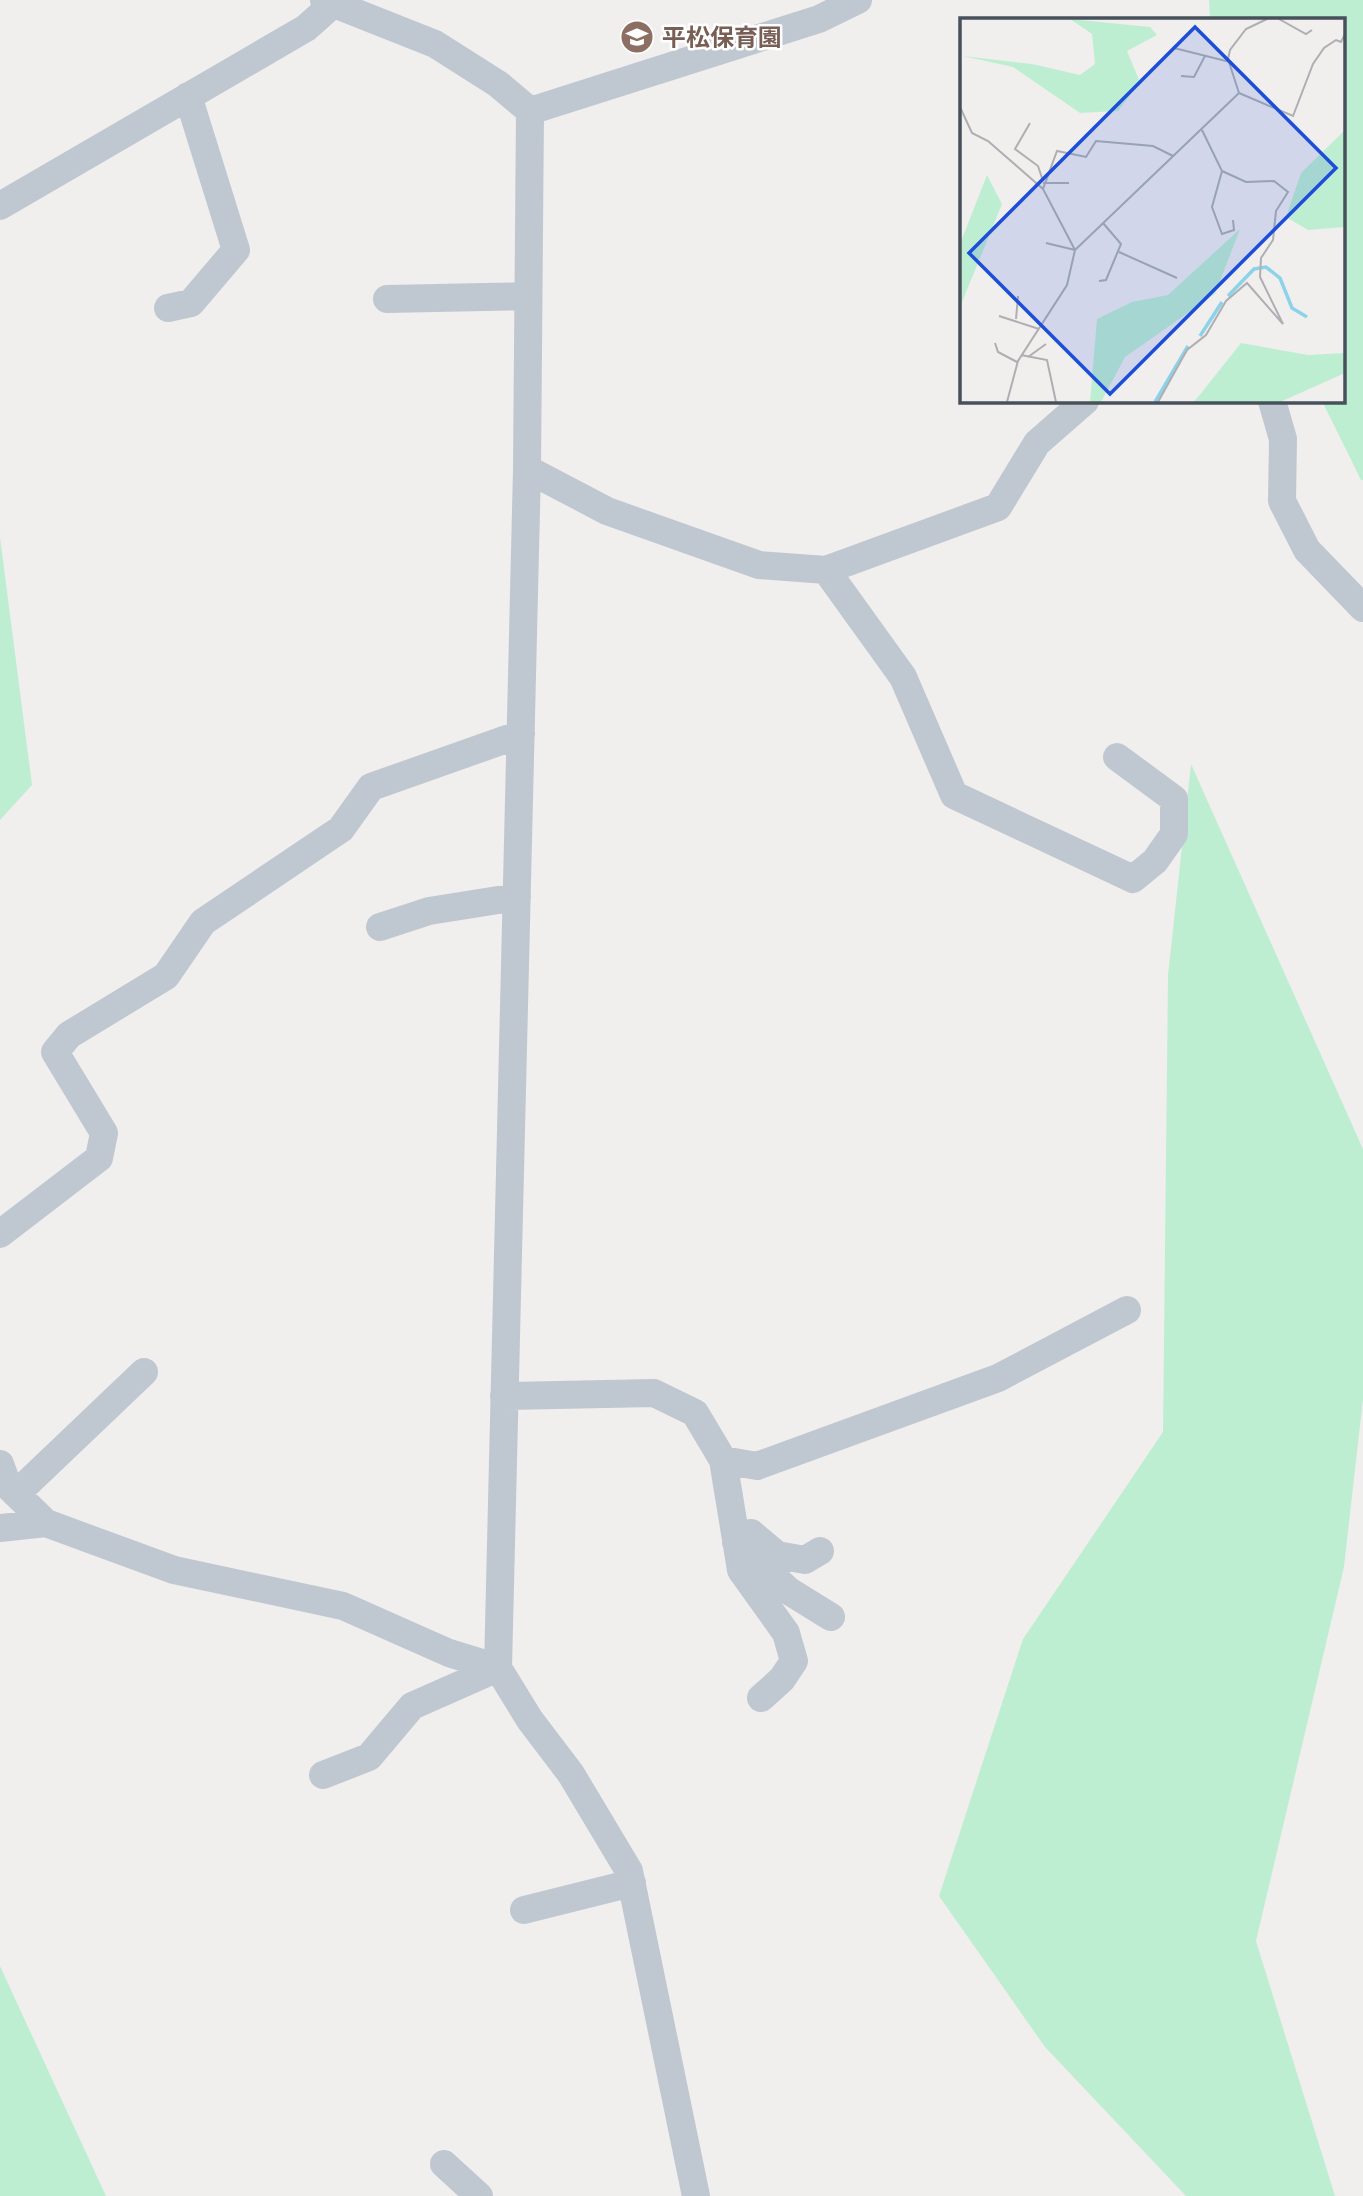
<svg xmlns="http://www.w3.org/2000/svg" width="1363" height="2196" font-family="Montserrat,'Noto Sans JP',sans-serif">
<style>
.green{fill:#beeed2}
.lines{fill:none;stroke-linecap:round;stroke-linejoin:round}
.minor{stroke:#bfc8d0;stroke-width:28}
.labels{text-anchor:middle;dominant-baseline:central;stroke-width:5;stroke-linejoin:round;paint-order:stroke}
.education-label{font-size:24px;font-weight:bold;fill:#785e54;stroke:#fff;text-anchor:start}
.inset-river{fill:none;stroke:#8cd3ea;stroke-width:3.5}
.inset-road{fill:none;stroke:#adafb3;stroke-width:2}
.view{fill:#1d4ed8;fill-opacity:0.15;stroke:#1d4ed8;stroke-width:3.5}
.inset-edge{fill:none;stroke:#47515b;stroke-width:3.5}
</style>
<rect width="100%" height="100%" fill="#f1eeee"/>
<!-- green -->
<path class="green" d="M1209,0H1363V480H1361L1322,401H1344V19H1210Z
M0,537L32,785L0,820Z
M1191,764L1363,1149V1399L1344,1567L1256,1941L1335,2196H1186L1045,2047L939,1896L1023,1639L1163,1432L1168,975Z
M0,1966L106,2196H0Z"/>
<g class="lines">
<!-- minor -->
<path class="minor" d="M324,0L435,44L498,84L530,111
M530,111L527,469L498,1668L530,1720L571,1774L629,1871L696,2196
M530,111L819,19L858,0
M0,206L306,28L333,4
M387,299L528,296
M168,308L191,303L236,250L188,96
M1272,401L1283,439L1282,501L1307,550L1363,608
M527,469L607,511L759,565L826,570L903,677L954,795L1133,879L1155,861L1174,834V799L1117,757
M826,570L998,507L1037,443L1085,401
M380,927L429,911L517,897
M0,1234L99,1158L104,1133L55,1052L69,1035L166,976L203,922L341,829L371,787L521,734
M504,1396L654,1393L695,1413L723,1460L741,1570L786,1633L794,1661L782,1679L761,1698
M723,1460L757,1466L998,1378L1127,1310
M0,1464L8,1486L46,1523L174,1570L343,1606L449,1653L498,1668
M16,1494L144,1372
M0,1528L46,1523
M751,1533L777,1555L805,1560L820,1551
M736,1542L789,1591L831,1617
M323,1775L369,1757L412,1706L498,1668
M524,1910L632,1883
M444,2164L479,2196"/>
</g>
<!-- icons -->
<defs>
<symbol id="school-disc" viewBox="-11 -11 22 22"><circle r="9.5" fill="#8d6e63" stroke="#fff"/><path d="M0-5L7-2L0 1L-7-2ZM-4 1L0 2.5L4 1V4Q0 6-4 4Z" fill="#fff"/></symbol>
</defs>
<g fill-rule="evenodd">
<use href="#school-disc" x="618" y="18" width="38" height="38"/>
</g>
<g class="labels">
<!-- education labels -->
<g class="education-label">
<text x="662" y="37">平松保育園</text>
</g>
</g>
<!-- overview -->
<g transform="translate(960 18)">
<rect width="385" height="385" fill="#f1eeee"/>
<path d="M110,1L190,9L197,17L167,33L180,64L158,93L120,95L53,49L3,38L72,46L120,57L135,46L132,16ZM385,112V209L348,212L326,199L341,155ZM27,157L42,186L0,289V226ZM280,211L255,276L165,339L141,384H130L137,301L172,284L208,277ZM281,325L348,337L385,335V355L320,384H234Z" fill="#beeed2"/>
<path class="inset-river" d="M268,278L294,251L306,249L320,260L332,290L347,299M240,318L262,284M195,384L228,328"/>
<path class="inset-road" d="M319,1L346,16L352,12M214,30L270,44M221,58L234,59L245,38M279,75L333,98L353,46L364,30L376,22L381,24L385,16M279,75L268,41L270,32L286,11L307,1M0,89L12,115L28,123L83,171M70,105L55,131L78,148L83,163M242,112L262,153L252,189L262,216L274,212L273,202M83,165H109M86,225L115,232M115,232L83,171L97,133L126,139L136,123L193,128L213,138M159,234L217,260M139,263L146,262L161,226L143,205M39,298L79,311M56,301L58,278M35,325L38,334L57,344M61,337L87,342L96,384M68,339L86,326M47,384L58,343L107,267L115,232L279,75M198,384L227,332L246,317L266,283L287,265L323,306L300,259L301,240L313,222L316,193L328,174L314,163L286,164L262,153"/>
<path class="view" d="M235,9L376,150L150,376L9,235Z"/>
<rect width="385" height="385" class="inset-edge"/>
</g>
</svg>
